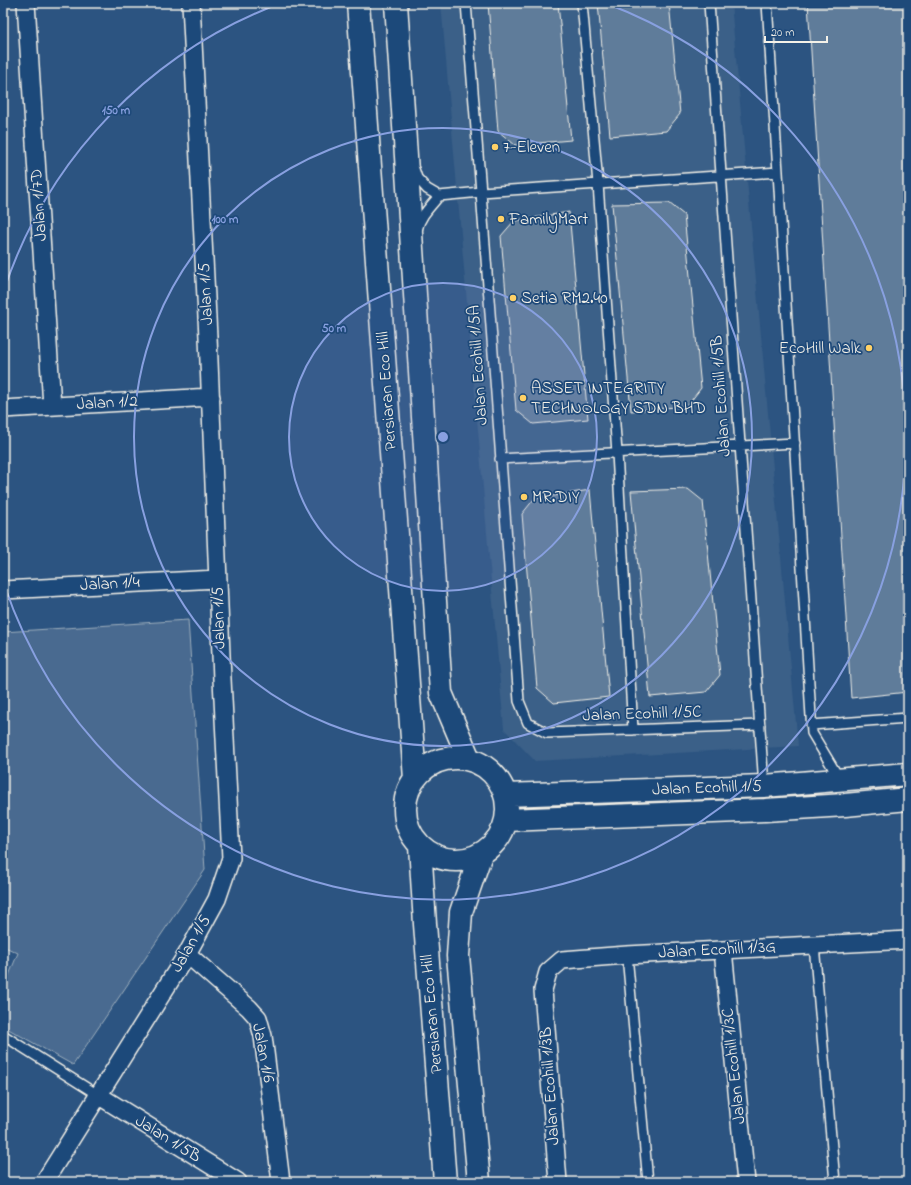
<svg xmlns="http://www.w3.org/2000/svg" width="911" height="1185" font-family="'Indie Flower',sans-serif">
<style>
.built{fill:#3b6088}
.green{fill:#496b90;stroke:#9eaebc}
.building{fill:#5e7b9a;stroke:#f4f1e8}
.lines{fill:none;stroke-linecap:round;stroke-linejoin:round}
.lane-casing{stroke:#f4f1e8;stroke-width:12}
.street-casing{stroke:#f4f1e8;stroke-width:20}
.secondary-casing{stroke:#f4f1e8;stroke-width:25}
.lane{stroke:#1f4a7a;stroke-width:9}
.street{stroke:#1f4a7a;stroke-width:17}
.secondary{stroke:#1f4a7a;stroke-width:22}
.ring{fill:none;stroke:#88a0e0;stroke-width:2}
.poi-dot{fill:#ffd166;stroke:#1f4a7a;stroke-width:1.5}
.labels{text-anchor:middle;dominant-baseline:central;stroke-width:3.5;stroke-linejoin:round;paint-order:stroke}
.poi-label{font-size:17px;fill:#f4f1e8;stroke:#1f4a7a;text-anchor:start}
.street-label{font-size:17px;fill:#f4f1e8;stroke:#1f4a7a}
.centre{fill:#88a0e0;stroke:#1f4a7a;stroke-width:2}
.ring-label{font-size:12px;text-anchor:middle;font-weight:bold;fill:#88a0e0;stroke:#1f4a7a;stroke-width:3.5;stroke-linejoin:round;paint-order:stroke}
</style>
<rect width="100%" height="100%" fill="#2c5481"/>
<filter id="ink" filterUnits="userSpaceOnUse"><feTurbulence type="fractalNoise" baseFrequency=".025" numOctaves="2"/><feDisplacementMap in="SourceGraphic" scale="8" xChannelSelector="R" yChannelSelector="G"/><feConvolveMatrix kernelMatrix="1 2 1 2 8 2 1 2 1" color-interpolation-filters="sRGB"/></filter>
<g filter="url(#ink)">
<!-- built -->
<path class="built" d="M441,3H731L798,746L535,761L504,729Z"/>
<!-- green -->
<path class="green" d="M188,620L205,870L73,1065L3,1026V990L18,953L3,946V632Z"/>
<!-- building -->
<path class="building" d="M488,3H558L571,140L515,145L498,131Z
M598,3H669L680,114L666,131L610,136Z
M808,3H908V692L851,698Z
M669,203L684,215L701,388L687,406L631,411L612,204Z
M569,212L588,419L533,424L516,410L501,236L514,221Z
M688,489L703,501L720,675L706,692L650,697L631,491Z
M590,490L609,697L554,703L537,688L522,514L534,499Z"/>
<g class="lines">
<defs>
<path id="lane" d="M466,3L481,192L519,701L528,723L547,733L760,725
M582,3L598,184L617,453L633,730
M709,3L764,786
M767,3L778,172L812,733L839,778
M414,169L417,178L427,189L439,196L481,192L778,172
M417,230C420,216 430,207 439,196
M500,459L795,443
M811,725L908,718
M814,945L835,1182
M627,955L648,1182
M3,1035L98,1095"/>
<path id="street" d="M26,3L52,406
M3,409L211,397
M3,590L218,579
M723,950L746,1182
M187,954L249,1008L258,1018L263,1036L281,1182
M98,1095L238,1182
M44,1182L187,954L217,899L231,858L222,679L208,337L191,3
M558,1182L543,990L548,972L562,960L627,955L908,940"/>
<path id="secondary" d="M358,3L415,779
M396,3L441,693L469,759
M405 809a51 51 0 1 1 102 0a51 51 0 1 1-102 0Z
M505,795L764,786L908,774
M506,820L765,810L845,805L908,799
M420,846L425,924L445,1182
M479,1182L458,956L461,912L481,854"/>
</defs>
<!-- lane casing -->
<use href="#lane" class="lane-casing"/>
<!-- street casing -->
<use href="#street" class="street-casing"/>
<!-- secondary casing -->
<use href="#secondary" class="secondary-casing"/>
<!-- lane -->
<use href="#lane" class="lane"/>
<!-- street -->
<use href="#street" class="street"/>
<!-- secondary -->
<use href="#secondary" class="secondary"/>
</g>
</g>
<!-- distance rings -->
<circle cx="443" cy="437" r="154" fill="#88a0e0" fill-opacity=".12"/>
<g class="ring">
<circle cx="443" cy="437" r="154"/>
<circle cx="443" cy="437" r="309"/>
<path d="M4 290A463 463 0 0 1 281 3M605 3A463 463 0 1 1 4 584"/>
</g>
<!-- markers -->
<g class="poi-dot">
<circle cx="495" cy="147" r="4"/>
<circle cx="501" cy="219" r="4"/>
<circle cx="513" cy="298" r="4"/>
<circle cx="869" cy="348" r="4"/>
<circle cx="523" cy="398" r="4"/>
<circle cx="524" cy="497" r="4"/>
</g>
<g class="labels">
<!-- poi labels -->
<g class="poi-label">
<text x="503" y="147">7-Eleven</text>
<text x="509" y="219">FamilyMart</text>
<text x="521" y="298">Setia RM2.40</text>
<text x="861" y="348" text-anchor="end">EcoHill Walk</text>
<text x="531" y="388">ASSET INTEGRITY<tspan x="531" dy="20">TECHNOLOGY SDN BHD</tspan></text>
<text x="532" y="497">MR.DIY</text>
</g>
<!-- street labels -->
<g class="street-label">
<text transform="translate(39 205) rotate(-94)">Jalan 1/7D</text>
<text transform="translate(206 294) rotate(-93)">Jalan 1/5</text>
<text transform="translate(478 365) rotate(-94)">Jalan Ecohill 1/5A</text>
<text transform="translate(387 391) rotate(-94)">Persiaran Eco Hill</text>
<text transform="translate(721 396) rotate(-94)">Jalan Ecohill 1/5B</text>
<text transform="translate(107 403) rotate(-3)">Jalan 1/2</text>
<text transform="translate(110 584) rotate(-3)">Jalan 1/4</text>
<text transform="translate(219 618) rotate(-92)">Jalan 1/5</text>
<text transform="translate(642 714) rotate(-2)">Jalan Ecohill 1/5C</text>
<text transform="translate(707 788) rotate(-2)">Jalan Ecohill 1/5</text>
<text transform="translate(191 944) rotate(-60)">Jalan 1/5</text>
<text transform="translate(717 950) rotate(-3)">Jalan Ecohill 1/3G</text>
<text transform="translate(432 1014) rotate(-95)">Persiaran Eco Hill</text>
<text transform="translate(263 1053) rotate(79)">Jalan 1/6</text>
<text transform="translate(734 1066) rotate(-96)">Jalan Ecohill 1/3C</text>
<text transform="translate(550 1086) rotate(-94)">Jalan Ecohill 1/3B</text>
<text transform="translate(168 1139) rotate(32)">Jalan 1/5B</text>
</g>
</g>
<circle cx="443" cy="437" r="6" class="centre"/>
<g class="ring-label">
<text x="116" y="114">150 m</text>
<text x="225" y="223">100 m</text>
<text x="334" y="332">50 m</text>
</g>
<!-- margin -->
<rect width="911" height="1185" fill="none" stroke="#1f4a7a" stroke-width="16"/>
<rect x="8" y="8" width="895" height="1169" fill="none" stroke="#f4f1e8" stroke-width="1.5" filter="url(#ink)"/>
<!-- scale -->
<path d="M765 36v6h62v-6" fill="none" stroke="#f4f1e8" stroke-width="2"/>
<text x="771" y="36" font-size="12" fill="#f4f1e8" stroke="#1f4a7a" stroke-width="3" paint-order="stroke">20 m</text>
</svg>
